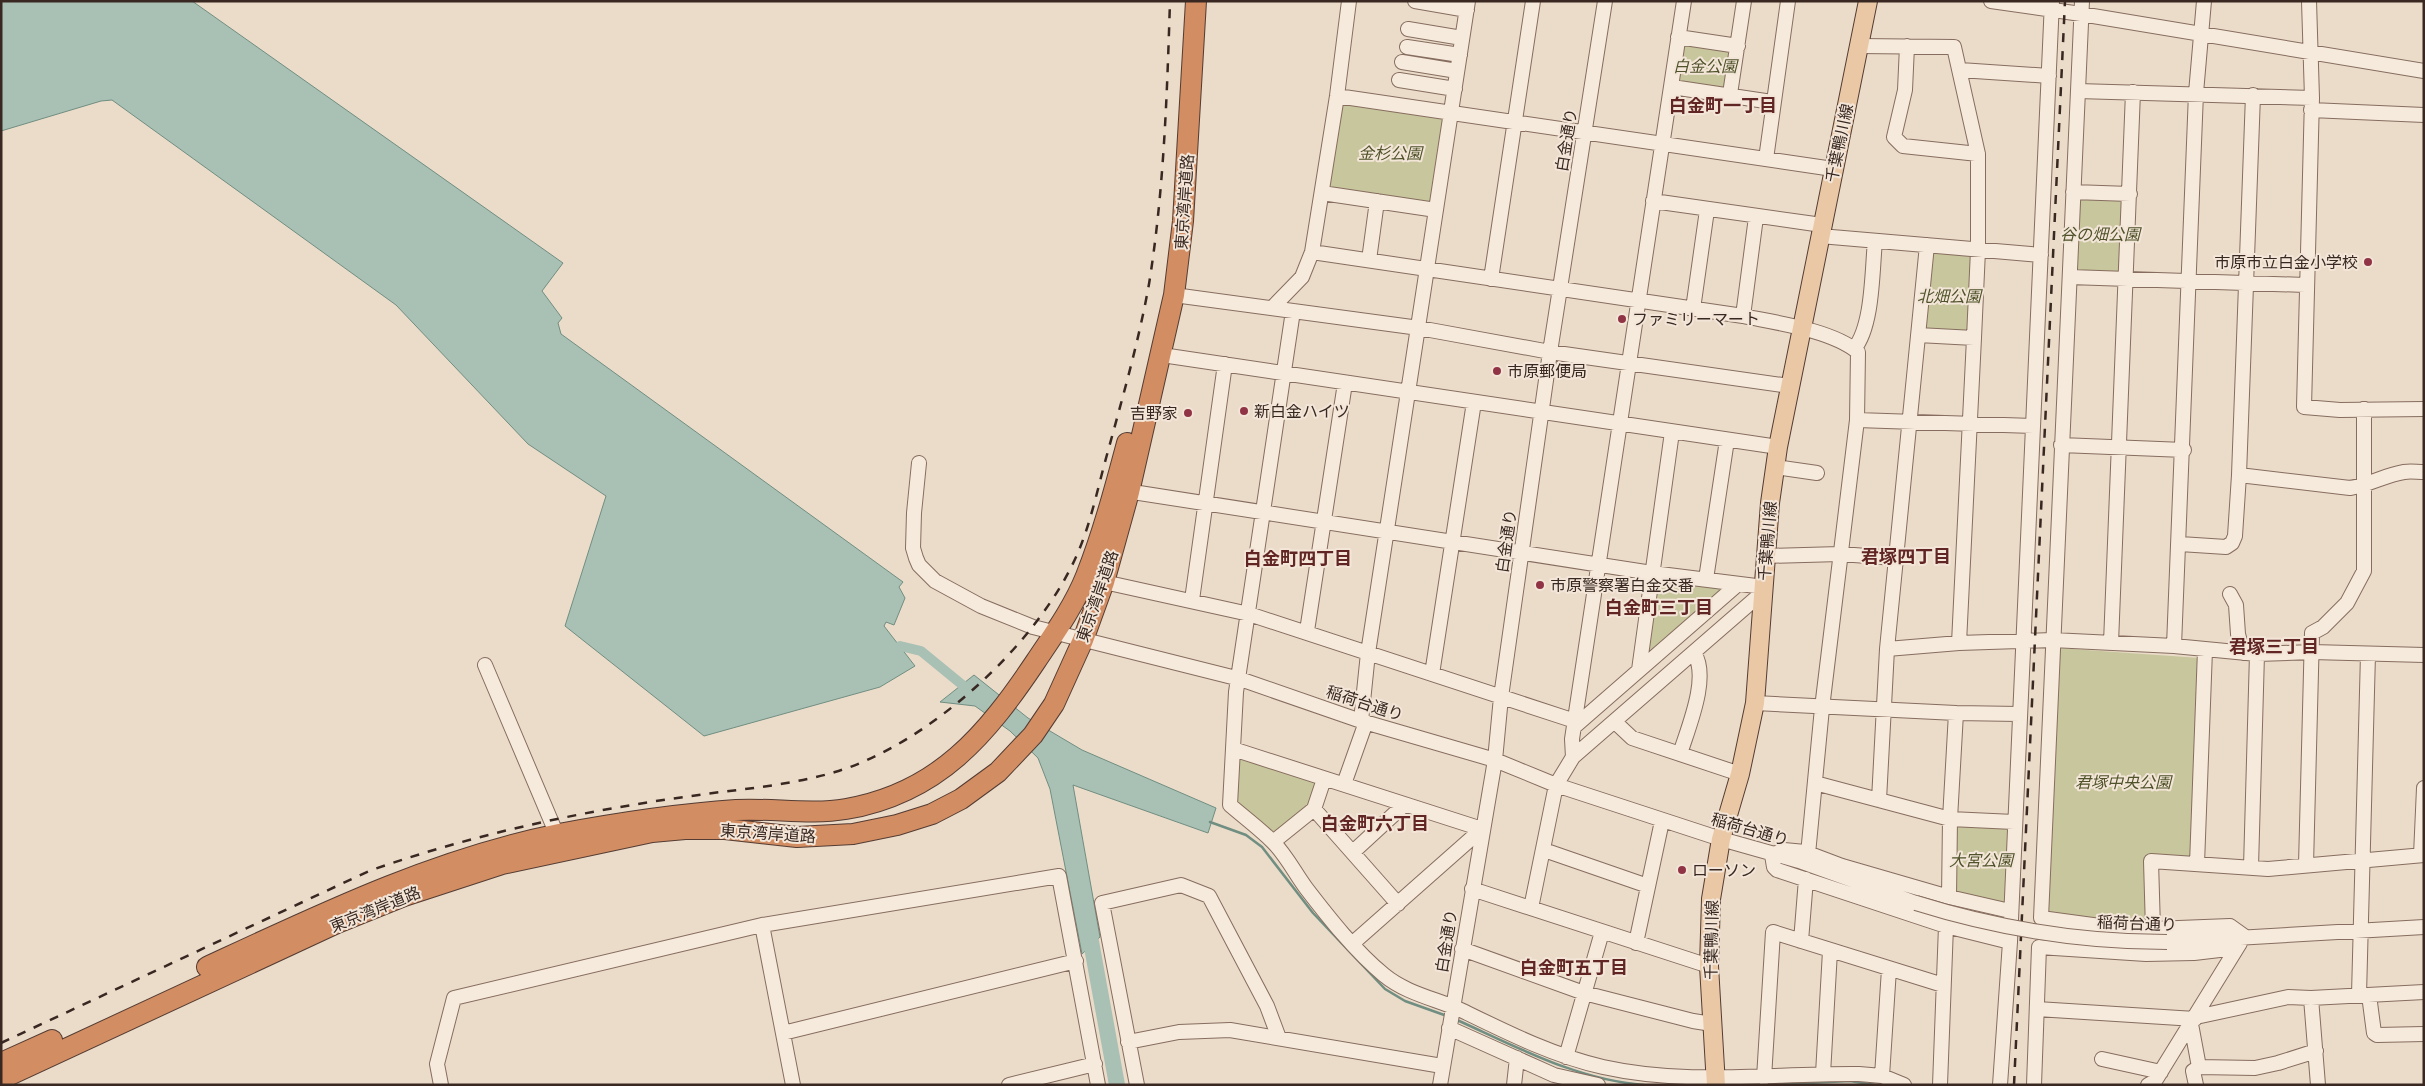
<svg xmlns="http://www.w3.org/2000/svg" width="2425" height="1086" font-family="'Source Serif 4','Noto Sans JP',serif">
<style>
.green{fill:#c8c69d}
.water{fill:#a9c0b5;stroke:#708e81}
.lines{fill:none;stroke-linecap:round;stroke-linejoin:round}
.stream{stroke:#708e81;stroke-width:2.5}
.canal{stroke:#a9c0b5;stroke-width:10}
.river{stroke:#a9c0b5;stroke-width:16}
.minor-casing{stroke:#866d5f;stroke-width:16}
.major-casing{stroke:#543c33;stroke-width:20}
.highway-casing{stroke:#543c33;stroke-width:22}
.minor{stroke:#f6eadc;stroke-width:14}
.major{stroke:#eac8a5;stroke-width:18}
.highway{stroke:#d28d62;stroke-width:20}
.rail{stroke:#382821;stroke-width:2.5;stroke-dasharray:9 9;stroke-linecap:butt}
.minor-bridge-casing{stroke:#866d5f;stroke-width:16;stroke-linecap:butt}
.minor-bridge{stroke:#f6eadc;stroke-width:14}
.poi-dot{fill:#903445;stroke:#f3e6d8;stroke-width:2}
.labels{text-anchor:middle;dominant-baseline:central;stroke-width:4;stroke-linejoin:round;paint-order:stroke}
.park-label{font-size:16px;font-style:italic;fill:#4f522a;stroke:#f3e6d8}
.street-label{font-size:16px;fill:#382821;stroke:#f3e6d8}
.poi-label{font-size:16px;fill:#382821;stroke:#f3e6d8;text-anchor:start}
.neighbourhood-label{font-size:18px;font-weight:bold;fill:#612624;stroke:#f3e6d8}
</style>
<rect width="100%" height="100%" fill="#ebdbc9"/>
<!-- green -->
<path class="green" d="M1687,42L1730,49L1724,90L1680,84L1676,79L1682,45Z
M1343,100L1441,115L1444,120L1432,200L1427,205L1330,191L1326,186Z
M2123,197L2120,273H2077V198Z
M1930,252L1972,253L1968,334L1923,328Z
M1652,573L1737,585L1639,670Z
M2058,648L2200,658L2190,860L2146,857L2150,920L2146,923L2048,915Z
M1233,749L1324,779L1314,809L1273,842L1230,805Z
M1950,819L2014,822L2010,911L1949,897Z"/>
<!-- water -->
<path class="water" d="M1,1H192L563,263L542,291L562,318L558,323L561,334L903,582L899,587L905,598L894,625L886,622L884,626L915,666L880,687L704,736L565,626L606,496L528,444L396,305L112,100L101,101L1,131Z
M974,675L1028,718L1082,750L1216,808L1208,833L1073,785L1100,937L1082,954L1050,789L1038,758L1010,731L975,706L940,702Z"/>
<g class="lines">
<!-- stream -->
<path class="stream" d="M1210,822L1246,835L1262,847L1313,913L1385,989L1405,1001L1447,1016
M1457,1020C1517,1047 1577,1080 1644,1085
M1765,1085L1850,1081L1875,1085"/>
<!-- canal -->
<path class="canal" d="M900,646L921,651L971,692"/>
<!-- river -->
<path class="river" d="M1088,925L1117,1085"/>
<defs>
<path id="minor" d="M1415,1L1467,10
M1991,1L2081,14L2424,71
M2082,1L2041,918L2100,926L2153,929L2230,926L2244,936
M2309,1L2312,98L2304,407L2340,410L2424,409
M1408,29L1462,38
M1678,37L1738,46
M1859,46L1954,47L1978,154V250L1974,338L1959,643
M1907,46L1905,90L1894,137L1903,146L1978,154
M1407,47L1460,55
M1402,62L1457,71
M1960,70L2049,76
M1399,80L1455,89
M1672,87L1772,102
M2078,91L2312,98
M1730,94L1744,1
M1337,96L1833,169
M2311,110L2424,115
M1766,159L1788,1
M2073,192L2130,194
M1322,193L1436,210
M1653,201L1822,225
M1820,236L2041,255
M1312,252L1743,316C1777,323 1831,330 1858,352L1857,420L1822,708L1808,854
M1369,260L1377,201
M2070,277L2305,285
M1491,279L1533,1
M1174,295L1419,328L1550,352L1789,386
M1272,308L1302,277L1312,252L1337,96L1349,1
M1693,309L1707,210
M1293,311L1236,692L1230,805C1244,817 1260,829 1273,842C1286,855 1295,873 1306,888C1329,918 1355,951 1384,975C1407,994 1437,999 1463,1011C1508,1033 1554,1056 1603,1067C1688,1086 1774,1073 1859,1074L1882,1076L1904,1085
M1743,316L1756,217
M1918,335L1974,338
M1854,349C1873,326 1872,271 1875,241
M1162,355L1778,447
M1857,420L2033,426
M2061,445L2184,450
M919,463L914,513L913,548L916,558L919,565L935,581L981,606L1033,627L1240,679L1361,721L1495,760L1556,785L1721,839L1799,861L1916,903
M1775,467L1817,473
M2239,475L2350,488C2369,485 2385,475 2404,472C2410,471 2417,472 2424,472
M1120,490L1652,573L1764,587
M2180,544L2226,547L2232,543L2235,536L2239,475L2253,95
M1766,556L1840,554L1895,558
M1706,579L1727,440
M1104,582L1249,614L1575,721
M2230,594L2236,605L2238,634L2243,653
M1192,600L1225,364
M1307,631L1345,383
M2111,643L2133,92
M2174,646L2196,93L2204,1
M1887,649L1959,643L2052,640L2174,646L2257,654L2312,652L2424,655
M485,665L560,842
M1639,670L1672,432
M1432,674L1474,402
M1755,703L1956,713L2019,714
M1361,721L1368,653L1468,1
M1615,722L1632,738L1740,774
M1574,727L1737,585
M1233,749L1482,829
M1680,754C1688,728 1710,677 1694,653
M1573,757L1572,739L1684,1
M1815,783L1950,819L2014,822
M1344,784L1366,722
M1879,800L1887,649L1927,245
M1314,809L1398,904
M1273,842L1314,809L1324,779
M1544,850L1648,886
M1353,852L1404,805
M2421,855L2424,788
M2197,864L2205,650
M2306,865L2312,633L2323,627L2347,603L2364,571V409
M2251,867L2257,654
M1472,889L1709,966
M1949,897L1950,819L1956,713
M1531,908L1556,785L1573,757L1763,592
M762,925L793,1085
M2153,929L2151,861L2268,869L2424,855
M1801,941L1806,879
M2010,942L1946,926L1777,870L1774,867L1772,855L1784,850L1805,852L1842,866L1949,897L2010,911
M2167,942L2424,927
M1353,943L1482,829
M1636,943L1662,821
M1462,949L1584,993L1693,1021L1712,1024
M2359,995L2368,654
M2369,995L2374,1033L2377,1035L2424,1034
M2311,998L2318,1085
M2037,1009L2195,1019
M2196,1017L2288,997L2311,998L2424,992
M2191,1024L2199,1067L2255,1068L2278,1063L2316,1051
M1449,1028L1554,1075L1598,1085
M783,1033L1076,961
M1128,1042L1179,1032L1230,1030L1442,1066
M1566,1057L1602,932
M2102,1059L2161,1072
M1823,1074L1830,951
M1882,1076L1889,969
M1764,1078L1773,932L1943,985
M441,1085L437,1064L454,998L762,925L1059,876L1098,1085
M1009,1085L1095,1064
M1137,1085L1102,903L1181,885L1209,896L1267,1006L1279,1038
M1440,1085L1495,760L1501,697L1550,352L1605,1
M1514,1085L1517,1058
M1940,1085L1946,926
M2000,1085L2010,942L2052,1
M2034,1085L2039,947L2146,954L2194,953L2228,949L2244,936
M2148,1085L2155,1081L2240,943
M2196,1085L2193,1071L2199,1067"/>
<path id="major" d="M1716,1085L1709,966L1711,899L1721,839L1740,774L1755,703L1770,503L1778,447L1868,1"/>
<path id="highway" d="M207,967C321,914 435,859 559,834C618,823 676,814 736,810C773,808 810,815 846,809C939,793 987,734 1036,661C1054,634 1074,606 1086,576C1103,533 1115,488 1127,443
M1,1063L52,1040
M1,1079L337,923L404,896L502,864L652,832L685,829H725L797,837L853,834L897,825L932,814L961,799L998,772L1033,735L1054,704L1083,640L1104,582L1129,492L1174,295L1183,221L1196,1"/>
</defs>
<!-- minor casing -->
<use href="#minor" class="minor-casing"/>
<!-- major casing -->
<use href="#major" class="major-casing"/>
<!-- highway casing -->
<use href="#highway" class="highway-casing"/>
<!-- minor -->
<use href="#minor" class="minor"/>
<!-- major -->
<use href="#major" class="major"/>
<!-- highway -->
<use href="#highway" class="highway"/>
<!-- rail -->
<path class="rail" d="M1,1043L369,871C474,834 582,811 691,796C739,789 788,786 835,772C927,745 1036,646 1076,557C1091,524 1098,486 1108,451C1123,396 1139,340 1149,284C1164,191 1167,95 1170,1
M2014,1085L2065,1"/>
<defs>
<path id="minor-bridge" d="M1916,903C1999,929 2080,942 2167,942"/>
</defs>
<!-- minor-bridge casing -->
<use href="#minor-bridge" class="minor-bridge-casing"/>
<!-- minor-bridge -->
<use href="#minor-bridge" class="minor-bridge"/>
</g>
<!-- markers -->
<g class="poi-dot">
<circle cx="2368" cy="262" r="5"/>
<circle cx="1622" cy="319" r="5"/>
<circle cx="1497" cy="371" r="5"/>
<circle cx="1244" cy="411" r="5"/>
<circle cx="1188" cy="413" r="5"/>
<circle cx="1540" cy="585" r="5"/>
<circle cx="1682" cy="870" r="5"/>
</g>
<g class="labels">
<!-- park labels -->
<g class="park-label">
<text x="1705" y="66">白金公園</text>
<text x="1390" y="153">金杉公園</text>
<text x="2100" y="234">谷の畑公園</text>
<text x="1949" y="296">北畑公園</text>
<text x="2123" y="782">君塚中央公園</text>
<text x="1981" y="860">大宮公園</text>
</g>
<!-- street labels -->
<g class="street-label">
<text transform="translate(1566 140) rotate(-81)">白金通り</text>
<text transform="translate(1839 143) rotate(-78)">千葉鴨川線</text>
<text transform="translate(1184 202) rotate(-86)">東京湾岸道路</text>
<text transform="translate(1506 541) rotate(-82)">白金通り</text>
<text transform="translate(1767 541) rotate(-85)">千葉鴨川線</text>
<text transform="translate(1097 596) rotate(-71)">東京湾岸道路</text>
<text transform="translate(1365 703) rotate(18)">稲荷台通り</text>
<text transform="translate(1750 829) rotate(16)">稲荷台通り</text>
<text transform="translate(768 833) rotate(4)">東京湾岸道路</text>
<text transform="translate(375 909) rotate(-22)">東京湾岸道路</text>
<text transform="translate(2137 923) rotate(2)">稲荷台通り</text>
<text transform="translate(1711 940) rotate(-89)">千葉鴨川線</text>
<text transform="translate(1446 941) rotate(-81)">白金通り</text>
</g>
<!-- poi labels -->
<g class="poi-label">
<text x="2358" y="262" text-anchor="end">市原市立白金小学校</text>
<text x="1632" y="319">ファミリーマート</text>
<text x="1507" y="371">市原郵便局</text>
<text x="1254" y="411">新白金ハイツ</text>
<text x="1178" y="413" text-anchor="end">吉野家</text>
<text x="1550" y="585">市原警察署白金交番</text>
<text x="1692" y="870">ローソン</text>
</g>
<!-- neighbourhood labels -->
<g class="neighbourhood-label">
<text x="1723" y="105">白金町一丁目</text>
<text x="1906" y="556">君塚四丁目</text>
<text x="1298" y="558">白金町四丁目</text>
<text x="1659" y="607">白金町三丁目</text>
<text x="2274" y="646">君塚三丁目</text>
<text x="1375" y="823">白金町六丁目</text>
<text x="1574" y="967">白金町五丁目</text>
</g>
</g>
<!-- border -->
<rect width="2425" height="1086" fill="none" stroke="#382821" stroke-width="5"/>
</svg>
